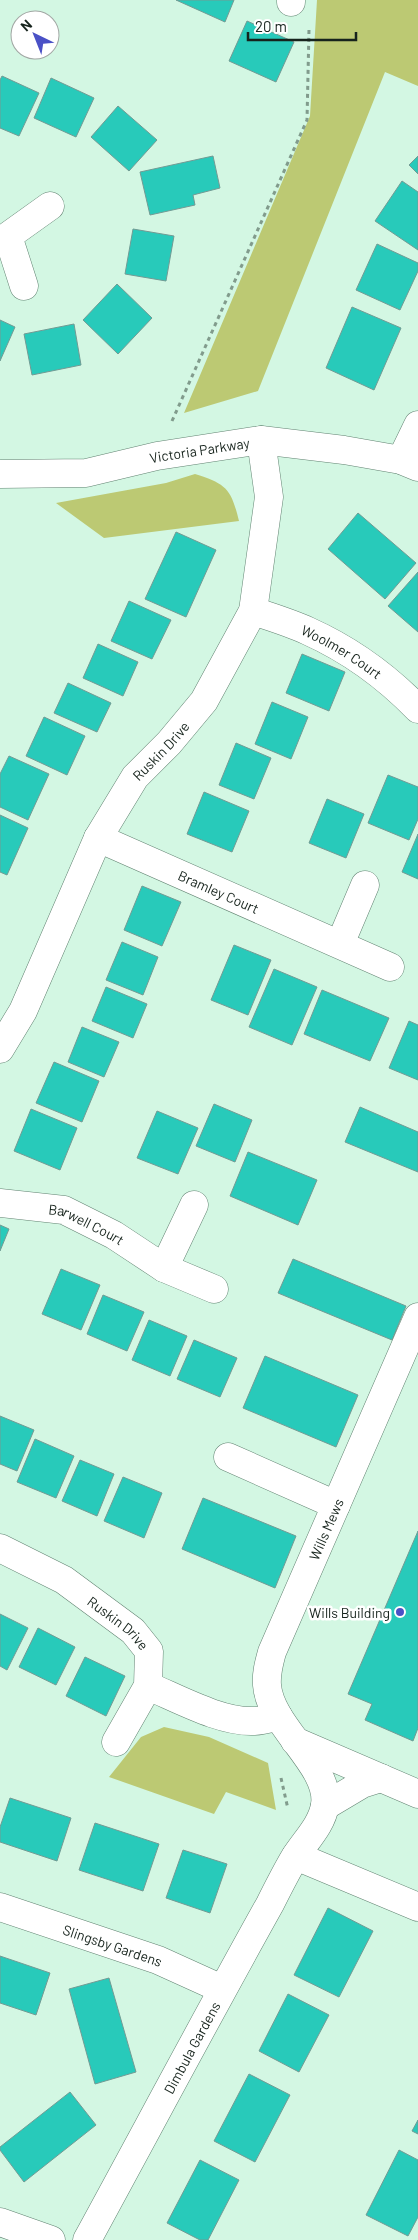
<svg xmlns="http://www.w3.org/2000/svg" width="418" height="2240" font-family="Barlow,sans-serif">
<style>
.green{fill:#bcc973}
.building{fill:#28caba;stroke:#729b94}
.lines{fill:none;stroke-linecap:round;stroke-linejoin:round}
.minor-casing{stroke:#628372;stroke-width:29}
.path{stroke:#819b8c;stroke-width:3;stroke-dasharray:4 4;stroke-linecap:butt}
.minor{stroke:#fff;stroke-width:28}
.poi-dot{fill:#4a51c6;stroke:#fff;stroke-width:2}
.labels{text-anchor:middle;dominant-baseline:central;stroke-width:5;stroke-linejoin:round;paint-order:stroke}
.street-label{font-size:14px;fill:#16231c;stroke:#fff}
.poi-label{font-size:14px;fill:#16231c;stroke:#fff;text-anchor:end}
</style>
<rect width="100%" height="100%" fill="#d3f7e3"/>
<!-- green -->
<path class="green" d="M317,0H418V86L385,72L258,391L184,413L310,116Z
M195,474C226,484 231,488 239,521L104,538L56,503L166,483Z
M164,1727L209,1737L268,1763L276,1810L226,1792L214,1814L109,1777L141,1737Z"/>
<!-- building -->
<path class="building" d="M176,0H234L225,22Z
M247,21L294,42L276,82L229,61Z
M2,76L39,93L19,136L0,128V80Z
M51,78L94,98L76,137L34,118Z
M118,106L157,140L129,171L91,137Z
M213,156L220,188L193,195L195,205L150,215L140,172Z
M418,156V174L409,165Z
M402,181L418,192V250L375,221Z
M133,229L174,236L166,281L125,274Z
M377,244L418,263V271L400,310L356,290Z
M117,284L152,318L118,354L83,320Z
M352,307L401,328L374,390L326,368Z
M0,320L15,327L0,361Z
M74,324L81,365L32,375L24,334Z
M358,513L416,563L385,599L328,549Z
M176,532L216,550L186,617L145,599Z
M418,572V632L388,606Z
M129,601L171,620L152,659L111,641Z
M98,644L138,662L123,696L83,678Z
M302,654L345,672L329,711L286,693Z
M68,683L111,703L97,732L54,713Z
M272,702L308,717L291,759L255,744Z
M44,717L85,736L67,775L26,756Z
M236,743L271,758L254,799L219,785Z
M9,756L49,774L28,820L0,807V774Z
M388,775L418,787V819L409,840L368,823Z
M204,792L249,811L232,852L187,834Z
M327,799L364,814L346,858L309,843Z
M0,815L28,828L7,875L0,872Z
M418,834V879L402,872Z
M142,886L181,902L162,946L124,930Z
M122,942L158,957L143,995L106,980Z
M234,945L271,960L248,1015L211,1000Z
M274,969L317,987L292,1045L249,1027Z
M106,987L147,1004L133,1038L92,1021Z
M322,990L389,1018L370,1061L304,1034Z
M409,1021L418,1025V1080L389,1068Z
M82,1027L119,1042L104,1077L68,1062Z
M54,1062L99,1081L82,1122L36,1103Z
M214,1104L252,1120L235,1162L196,1146Z
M360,1107L418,1132V1172L345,1142Z
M31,1109L77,1128L60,1170L14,1151Z
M157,1111L198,1128L178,1174L137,1158Z
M248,1152L317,1180L298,1225L230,1196Z
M0,1225L9,1229L0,1251Z
M293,1259L406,1306L392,1340L278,1293Z
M61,1269L100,1285L81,1330L42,1314Z
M103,1295L144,1312L127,1351L87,1334Z
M149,1320L187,1336L170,1376L132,1360Z
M194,1340L237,1358L220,1397L177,1379Z
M265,1356L358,1395L336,1447L243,1408Z
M0,1416L34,1430L17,1471L0,1464Z
M35,1439L74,1456L56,1498L17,1482Z
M80,1460L114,1474L97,1516L62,1501Z
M123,1477L162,1493L144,1538L104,1521Z
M203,1498L296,1536L275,1588L182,1549Z
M418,1531V1728L413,1741L365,1720L372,1704L348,1694Z
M0,1614L28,1628L7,1670L0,1666Z
M38,1628L75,1647L56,1685L19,1667Z
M85,1657L125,1676L106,1716L66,1696Z
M10,1798L71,1818L57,1861L0,1842V1827Z
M95,1823L159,1844L143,1891L79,1870Z
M183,1850L227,1864L210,1913L166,1898Z
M328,1908L373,1931L339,1997L294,1975Z
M0,1956L50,1973L36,2015L0,2003Z
M109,1978L136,2072L95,2084L69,1989Z
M288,1994L329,2015L299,2072L259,2051Z
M249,2074L290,2095L255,2162L214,2141Z
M70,2092L96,2125L24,2182L0,2150V2147Z
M418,2120V2134L412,2131Z
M399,2150L418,2160V2217L408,2236L366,2215Z
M200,2160L239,2180L208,2240H200L167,2223Z"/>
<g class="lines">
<defs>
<g id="minor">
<path d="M291,0V2"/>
<path d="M24,286L8,236L50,206"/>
<path d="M401,460L418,425"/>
<path id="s1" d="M0,474L86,473L157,456L261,440L344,450L401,460L418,467"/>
<path id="s2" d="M253,611C271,617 291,623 308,631C348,649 387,677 418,709"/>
<path id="s3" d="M98,838L390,967"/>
<path d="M340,944L365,885"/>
<path id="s4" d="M0,1049L23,1011L98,838L135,777L169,743L204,701L253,611L269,497L261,440"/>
<path id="s5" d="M0,1203L64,1210L114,1235L164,1268L214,1289"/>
<path d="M164,1268L194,1205"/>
<path d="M228,1457L336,1505"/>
<path id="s6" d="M0,1548L64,1580L133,1631L149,1651L148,1686L116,1742"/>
<path d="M148,1686C179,1699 222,1723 255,1721C263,1721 271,1718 278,1716"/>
<path d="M295,1741L418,1794"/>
<path d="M325,1806L362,1784L381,1778"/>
<path d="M296,1856L418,1907"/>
<path id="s7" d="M0,1907L158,1960L222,1989"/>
<path d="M0,2222L51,2240"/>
<path id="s8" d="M87,2240C148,2128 208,2015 270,1904C278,1888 286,1872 295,1857C305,1841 322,1825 325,1805C331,1766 270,1727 267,1685C266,1673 269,1663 272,1652L418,1317"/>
</g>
</defs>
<!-- minor casing -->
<use href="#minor" class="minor-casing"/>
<!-- path -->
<path class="path" d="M172,421L307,120L309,29
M281,1778L288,1809"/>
<!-- minor -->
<use href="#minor" class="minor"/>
</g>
<!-- markers -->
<circle class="poi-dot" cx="400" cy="1612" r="5"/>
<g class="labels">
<!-- street labels -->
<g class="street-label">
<text stroke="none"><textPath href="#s1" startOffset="202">Victoria Parkway</textPath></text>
<text stroke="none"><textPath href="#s2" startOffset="98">Woolmer Court</textPath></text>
<text stroke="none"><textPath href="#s4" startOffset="341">Ruskin Drive</textPath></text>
<text stroke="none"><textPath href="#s3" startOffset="132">Bramley Court</textPath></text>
<text stroke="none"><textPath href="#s5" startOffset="90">Barwell Court</textPath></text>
<text stroke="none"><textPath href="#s8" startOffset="800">Wills Mews</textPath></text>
<text stroke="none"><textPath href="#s6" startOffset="141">Ruskin Drive</textPath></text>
<text stroke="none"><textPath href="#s7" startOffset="119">Slingsby Gardens</textPath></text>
<text stroke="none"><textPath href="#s8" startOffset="219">Dimbula Gardens</textPath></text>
</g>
<!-- poi labels -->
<g class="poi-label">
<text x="390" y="1612">Wills Building</text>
</g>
</g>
<!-- north arrow -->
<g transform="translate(35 35) rotate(317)"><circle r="24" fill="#ffffff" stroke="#a2a7a4"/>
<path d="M0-4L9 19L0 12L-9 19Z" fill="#4a51c6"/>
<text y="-8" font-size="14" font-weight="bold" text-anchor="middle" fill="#16231c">N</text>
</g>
<!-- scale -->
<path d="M248 32v8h108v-8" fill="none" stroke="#16231c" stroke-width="2.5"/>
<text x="255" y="32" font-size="15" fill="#16231c" stroke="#ffffff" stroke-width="4" paint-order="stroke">20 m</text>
</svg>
